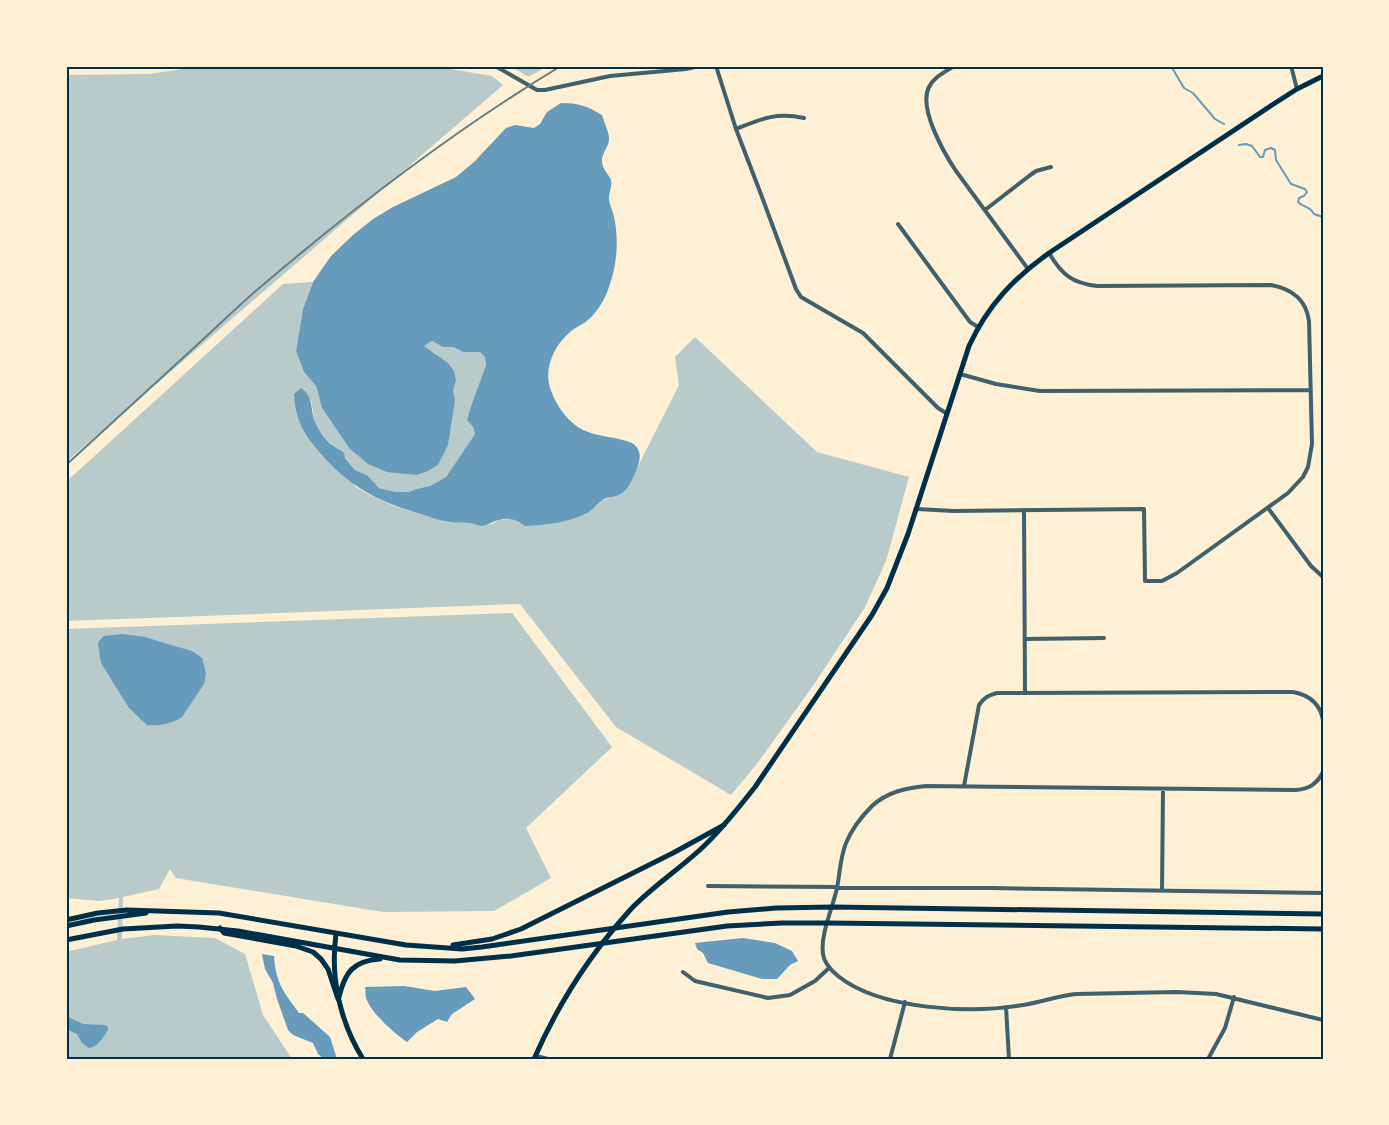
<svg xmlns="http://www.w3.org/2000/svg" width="1389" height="1125" font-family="'IBM Plex Sans',sans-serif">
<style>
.green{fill:#b9caca}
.water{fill:#669bbc}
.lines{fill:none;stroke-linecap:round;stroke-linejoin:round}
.stream{stroke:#669bbc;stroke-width:2}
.minor{stroke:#3f606c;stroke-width:4}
.secondary{stroke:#003049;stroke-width:5}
.primary{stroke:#003049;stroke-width:5}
.rail{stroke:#657d81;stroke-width:2}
.neatline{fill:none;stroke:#003049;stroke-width:2}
</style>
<rect width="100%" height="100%" fill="#fdf0d5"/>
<!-- green -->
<path class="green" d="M203,66H432L492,76L503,85L66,462V75L149,74Z
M511,66H548L528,77Z
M313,282L303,309L296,351L304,372L316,386L322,408L349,448L417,475L438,465L455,400L453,391L456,381L436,354L423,346L432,341L443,347H453L463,352H480L485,357L486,365L470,409L467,420L473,427L475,434L446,477L430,486L416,489L409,492H396L379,488L367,475L355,470L338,448L333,446L325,438L315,423L311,400L295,394L356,487L370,495L396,507L449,522H468L481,526L492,524L499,520L589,512L603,500L620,495L627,488L679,385L675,357L695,337L817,452L909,477L886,561L865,607L815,683L756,765L731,795L616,727L520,604L66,621V482L283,284Z
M512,613L612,747L526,828L551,878L494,911L383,912L176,878L170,869L159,889L123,897L122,939L155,935L215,938L245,954L263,1015L292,1059H66V952L117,940L119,898L99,901L66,898V629Z"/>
<!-- water -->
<path class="water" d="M561,103C579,103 587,106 602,115C604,122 608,130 609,137C610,146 601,153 602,162C603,170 607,172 610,178C614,185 608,193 609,200C610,206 613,211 614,217C619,240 617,263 610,284C606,297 599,310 589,319C584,324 576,327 570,332C556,344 545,364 549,384C553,401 567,422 583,430C598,437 618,437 632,443C639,447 641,455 639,462C636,472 630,488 621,494C616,497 610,497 604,499C598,503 593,510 587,513C567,523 546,525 525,526C517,520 510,517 499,520C493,521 489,525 482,526C478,526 474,523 469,523C463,522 457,523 451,522C442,521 432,518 424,515C378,502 347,486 316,448C302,431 295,417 294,394L301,388C314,397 310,409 315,422C318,429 326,441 332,445C336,448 340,449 344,453L345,458L355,470L367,475L379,488L396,492H409L416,489L430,486L446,477L475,434L473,427L467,420L470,409L486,365L485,357L480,352H463L453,347H443L432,341L424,346L448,363L454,371L456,381L453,391L455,400L448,445L438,465L428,471L417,475L387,472L368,464L349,448L322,408L316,386L304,372L296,351L303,309L313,282L331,256L353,235L373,219L393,207L456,177L474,162L506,128L515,125L534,128L540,124L547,112Z
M122,634L145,637L161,642L192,651L202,658L206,673L204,684L182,717C172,724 159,726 147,725L129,708L101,663L98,644L99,641L104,636Z
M743,938L775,943L792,951L798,961L790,965L777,979H762L708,963L703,953L697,949L695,943Z
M262,954L274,956C276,983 283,991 299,1013H303L330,1037L337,1059H324L318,1054L313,1043L293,1035L288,1030L277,999L273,983L265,969Z
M404,986L435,991L466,987L475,999L452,1014L447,1022L438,1019L417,1032L407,1042C394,1033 371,1013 366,998C365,994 366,991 365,987Z
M66,1016L83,1024L105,1025L108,1027V1030C103,1037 98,1047 89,1048L82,1043L77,1034L66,1029Z"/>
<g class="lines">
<!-- stream -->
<path class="stream" d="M1171,66L1184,88L1193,93L1215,119L1224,124
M1239,145L1246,144L1252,146L1260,157H1263L1265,150L1271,148L1275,150L1276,160L1291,184L1305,189L1307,192L1304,196L1299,198L1298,202C1304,208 1310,206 1314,214L1323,217"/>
<!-- minor -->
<path class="minor" d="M491,66L497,67L537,90H545L610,76L686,69L699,66
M716,66L736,129L762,197L796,289L801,297L863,333L938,408L946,413
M954,66C945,72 934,77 929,87C918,108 944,153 956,171L1028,269
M1291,66L1297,89
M736,129C761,119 776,112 804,118
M985,210L1029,176L1036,171L1051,167
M898,224L970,322L978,327
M960,374L996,384L1040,391L1311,390
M1268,508L1311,566L1323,577
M917,509L954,511L1144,509L1145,581H1162L1177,573L1288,493L1303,477L1308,467L1312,444L1309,321C1306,299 1292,289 1271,285L1097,286C1072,283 1062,275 1049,253
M1024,510L1025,693
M1025,639L1104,638
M1323,772C1317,784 1309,789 1296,790L926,786C906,788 887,792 872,806C862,816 851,831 846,843C840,858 840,873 837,888C833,907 820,935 823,954C824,963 832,971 838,976C880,1010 972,1014 1023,1005C1041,1002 1058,996 1076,994L1177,992L1216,994L1323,1020
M964,786L979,705C984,698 988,695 997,693L1293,692C1309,695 1320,703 1323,720
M708,886L991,888L1323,893
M1162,891L1163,789
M683,972L695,981L768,998L790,995L815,981L829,968
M1006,1007L1009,1059
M536,1056L548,1059
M890,1059L905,1002
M1208,1059L1225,1028L1234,997"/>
<!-- secondary -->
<path class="secondary" d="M336,934C330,977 340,1022 363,1059
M534,1059C558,1004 590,954 631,909C653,886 681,868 704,846C723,828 739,807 755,787L872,615L887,588L908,534L969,346C988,305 1013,279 1049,253L1272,105L1297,89L1323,76"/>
<!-- primary -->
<path class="primary" d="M66,920L98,913L127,910L219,913L406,945L462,949L482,947L728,912L776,908L832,907L1323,914
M66,926L94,920L146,913
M220,928L224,933L296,946L313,952L321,959L328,969L338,999
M66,940L123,929L177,926L199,927L238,931L400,960L455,961L511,956L727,926L782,923H828L1323,929
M453,945L492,939L521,929L673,853L724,825
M339,997C345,972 353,961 380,959"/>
<!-- rail -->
<path class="rail" d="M66,465C110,425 153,385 197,345C219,325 241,303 264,284C357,205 456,129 561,66"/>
</g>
<!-- border -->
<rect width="1389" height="1125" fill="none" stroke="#fdf0d5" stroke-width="135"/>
<rect x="68" y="68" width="1254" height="990" class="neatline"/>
</svg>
